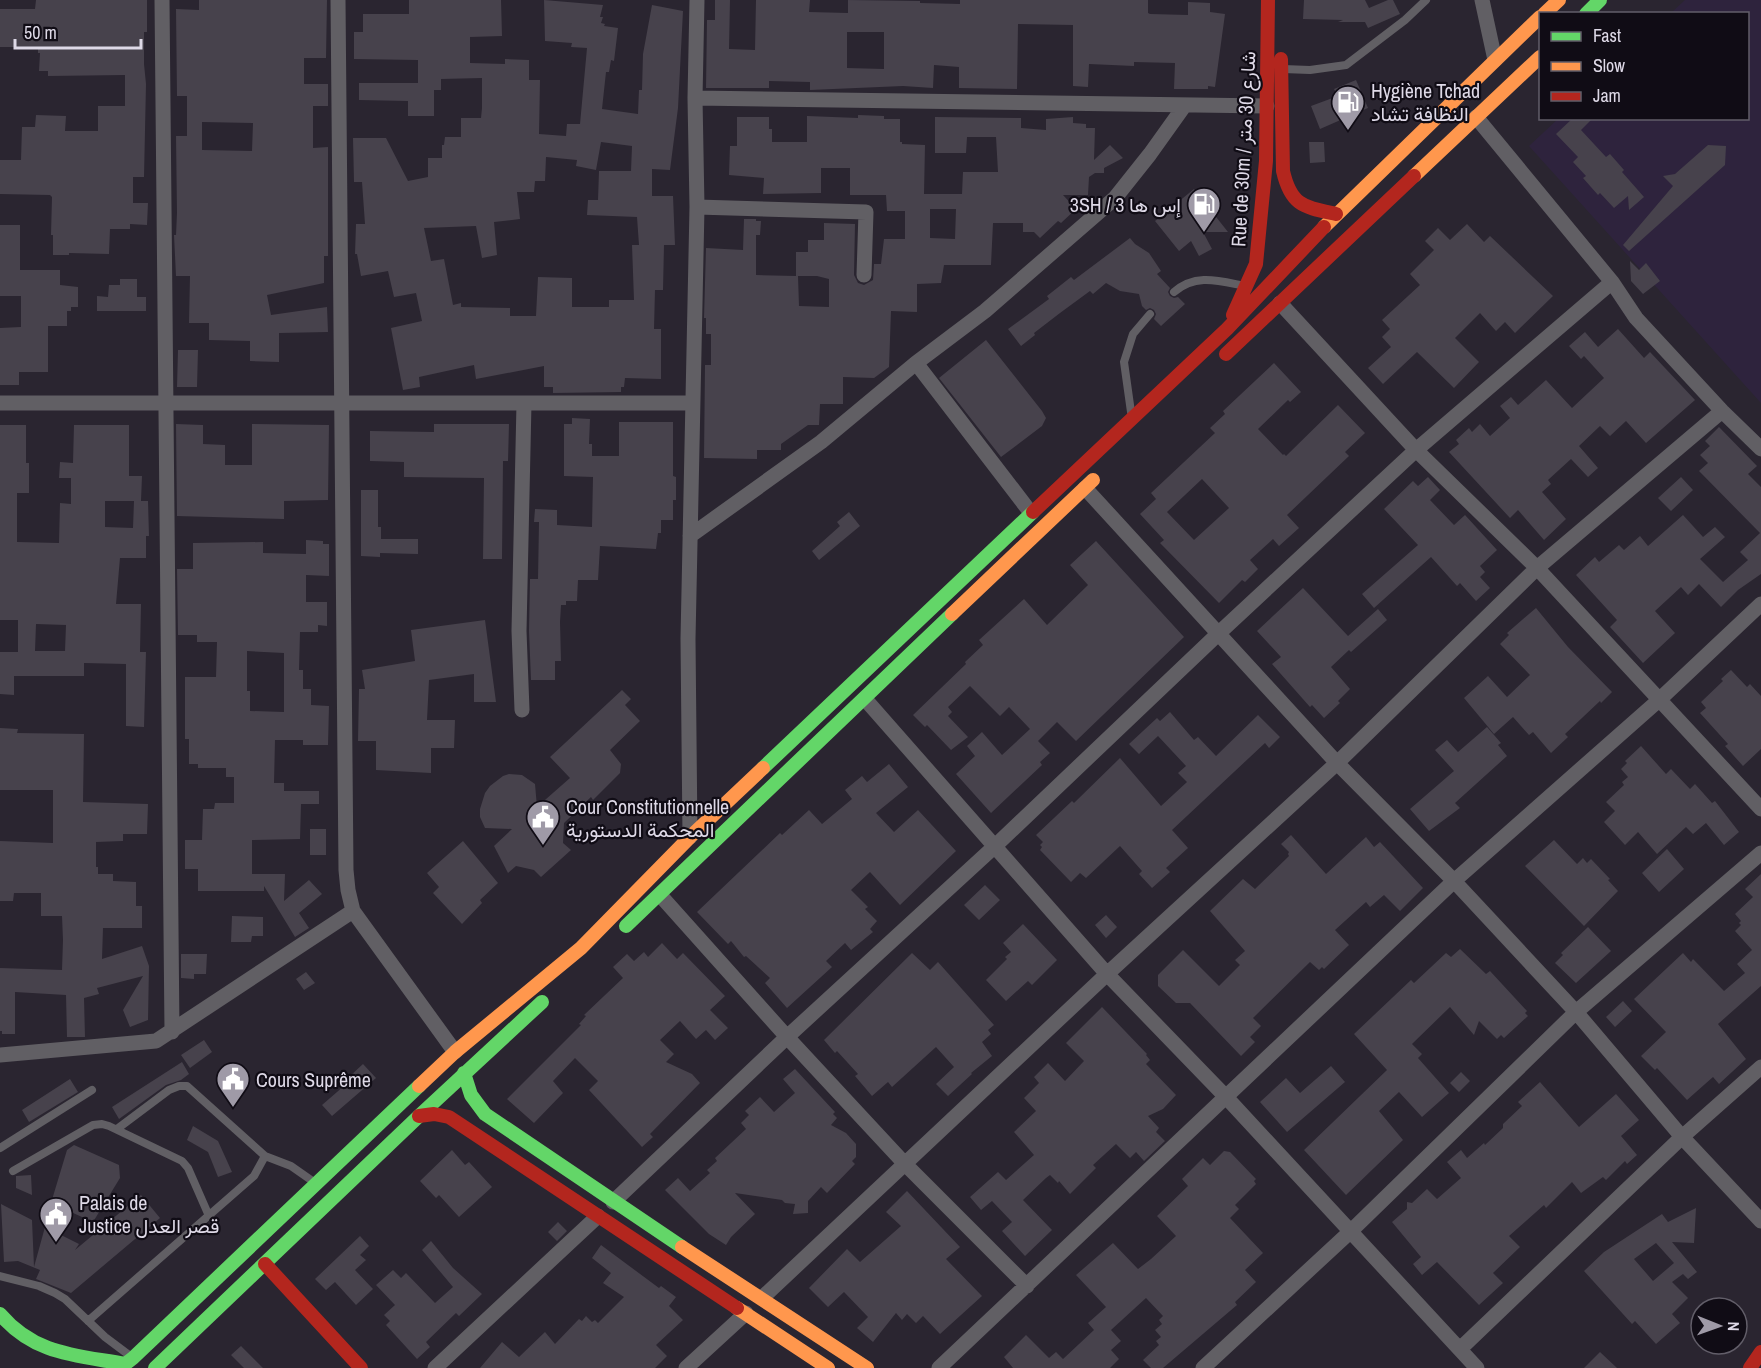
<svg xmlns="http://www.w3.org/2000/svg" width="1761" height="1368" font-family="'Archivo Narrow',Vazirmatn,sans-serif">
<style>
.built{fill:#2e233d}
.building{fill:#47424c;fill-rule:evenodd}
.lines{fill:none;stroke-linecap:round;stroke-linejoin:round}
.lane{stroke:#615f64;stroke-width:8}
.street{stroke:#615f64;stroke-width:15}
.fast{stroke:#63d668;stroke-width:14}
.slow{stroke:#ff974d;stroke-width:14}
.jam{stroke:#b3261e;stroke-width:14}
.labels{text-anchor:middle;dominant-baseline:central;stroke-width:4.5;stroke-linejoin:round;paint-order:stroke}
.poi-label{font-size:20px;fill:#ded9e7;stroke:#100c15;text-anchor:start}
.street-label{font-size:20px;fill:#ded9e7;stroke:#100c15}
</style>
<rect width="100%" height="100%" fill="#2a2530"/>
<!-- built -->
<path class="built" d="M1685,0H1761V403L1529,146L1558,119L1748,118V14L1671,13Z"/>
<!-- building -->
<path class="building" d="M36,0H147V32H144V64L146,84L144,177H133V203H148L147,225L130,224V229H110L109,254L69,253V255H53V235H51L52,197L50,195L0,194V160H21L22,127H35L36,115L66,116L65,131H98V106H125V75L48,76V71H39L40,53H38V47H0V9H35Z
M199,0H327L326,58H304V84H328V106H313V148L328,147V256H324V283L267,295L271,315L327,307L328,332L279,333V362L250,361V341L209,340V323H189L190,276H176L174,235H176L177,213L176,136H187V96H177L176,9L199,10ZM202,122L253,123L252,151L202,150Z
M409,0H501L502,36L470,37V63L505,64V59L529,60V80H540L539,134L566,136L567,124H580L587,48L571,47L572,43L545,41L544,0L603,5L600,17H603L601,23L605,24L604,26L618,28L614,61L611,60L609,72H606L602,109L638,114L639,90H642L643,54L652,5L683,11L678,108L670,170L652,169V196H673L675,245H664L663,290H655L654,329H661V379L625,378L624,387H621V392L553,393V387H544V366L476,379L474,365L419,377L420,387L403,390L391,328L422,321L416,293L394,297L388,271L361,276L357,254H355L356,224H365L362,182H354L353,138H386L408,181L428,177V158H442V145H444L445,137H461V118H481L482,108V78L441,79V90H434V116H408V101L359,100V83H418V60L354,59V32H363V14H409ZM601,142L632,146L631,171H599L598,200H588L587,215L637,217L639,245H632L634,300H609V307H572V278L538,277L536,316H510V308L461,307V303L453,305L444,259L431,261L424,228L476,226L482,258L497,255L494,222L520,219L517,192H534L535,181H545L546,157L577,160L576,166L596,170Z
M715,0H730L729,49L755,50L756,0H810L809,12L848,13V0L920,1V3L960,4V0H1148V13L1150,14L1188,15V2L1210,3V12L1225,14L1215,87L1208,86V89H1174L1175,63L1134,62V66L1089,64L1088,87L1073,86V25L1018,24L1017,89L959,88V67L934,65L933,88L903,86L810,90V82L769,81V88H706L707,20H715ZM847,32H884V69L847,68Z
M1304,0H1365L1369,8L1388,0H1393L1400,14L1368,28L1365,22H1338L1343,20L1303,19Z
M1356,80L1368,108L1320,129L1311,106L1338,96L1334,89Z
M858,115L884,116V119H900V142H902V144L925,145L924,194H962L963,172H998L996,137H967L966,153H935V117L1021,118V128L1046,130V119L1073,117V123L1086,124V128H1095L1094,160L1110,145L1123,158L1104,168V173H1095L1089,177L1088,195H1063L1076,209L1061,223L1058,221L1040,238L1034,232H1023V223H993L991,265H944L941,283L917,284V312L891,311L889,367L874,378L843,377V404H820L819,425H808L781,444V450H757V459L704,458L705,365H711V334H706V318H704L706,248L743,250L744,219H756V221H761L760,235H756V275L796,276V252H808V240H824V223L855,224L854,275L858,283L864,285L873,280L874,264H881L884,239H905V211H887L886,195H850V168H821V193L763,194L764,178L729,175L730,146H737V117H769V129H772V142H807V116L858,118ZM930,209H956L955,239L930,238ZM798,276H817L829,279V307L799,306Z
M1573,118H1593L1581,130L1606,157L1610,154L1624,170L1622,172L1644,197L1629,210L1628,196L1614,208L1600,193L1598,195L1583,178L1586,176L1573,162L1578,157L1556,134Z
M1309,142H1324L1325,162L1310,163Z
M1708,145L1726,146L1725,165L1629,251L1623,245L1673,186L1663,176L1675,174Z
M1194,189L1228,232H1203L1212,249L1199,256L1191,241L1179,251L1155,221Z
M1467,224L1484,242L1490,236L1553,296L1515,333L1505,322L1496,331L1480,313L1455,338L1479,362L1454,388L1417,352L1383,384L1368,368L1391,347L1382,337L1390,329L1382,320L1420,285L1410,274L1434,250L1425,241L1438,228L1450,240Z
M0,225H20V270H60V285L78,287V307H71V311H67V326H48V372H19V385H0V328L21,327V296H0Z
M1130,238L1135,244L1149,253L1161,271L1157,274L1170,288L1168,292L1170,296L1174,298L1178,297L1185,304L1161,326L1154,319L1156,314L1154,310L1150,308L1146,310L1142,306L1139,294L1120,291L1106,283L1093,294L1090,291L1060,313L1034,333L1035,335L1021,346L1008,329L1049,299L1047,296L1071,277L1074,280Z
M1630,261L1639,270L1646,263L1660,281L1643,294L1631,281Z
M120,279H137V297H146V311H97V296L108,297L109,285H120Z
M1618,329L1644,358L1650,352L1695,400L1646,443L1626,421L1610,436L1600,426L1579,446L1598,468L1588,477L1571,459L1548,480L1551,484L1542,492L1566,519L1544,540L1518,510L1510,518L1449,452L1459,444L1456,440L1469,428L1472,432L1480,424L1490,436L1510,418L1500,406L1511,397L1518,405L1546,380L1572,408L1604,378L1584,356L1581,359L1569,346L1585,332L1598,347Z
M986,340L1042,411L1046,418L1042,426L1001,457L939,378Z
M178,350H198L197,387H177Z
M1274,363L1301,392L1290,402L1288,400L1258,429L1283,455L1284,454L1286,456L1338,405L1365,433L1345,452L1349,456L1287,515L1299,528L1279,546L1273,539L1250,560L1258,569L1245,582L1242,580L1219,603L1160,543L1164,540L1140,514L1156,499L1151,493L1215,433L1210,428L1225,414L1223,411ZM1202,479L1229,508L1194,540L1167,512Z
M572,418L590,419L589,444H592V456H619V422H673V476L676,477V500H673V520H661V533H658L656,549L600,546L598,580H578L577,601H566V605H561L560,622L561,661H555V680H531L529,631L530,579H538L539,522H534L535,509L557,510V525L592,527L593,477L564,476V424H572Z
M176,424L203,425V444L225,445V465H252V424L329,425L328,500L284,501V519L177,516Z
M434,424H509L508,461H503L502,559H483L484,478L404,477V462L370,461V431L434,432Z
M0,425H26V463H29V493H17V542L59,543L60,503L71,504V478H59L60,462L73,463L74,425H129V476H142L141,501H148L149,536H146V558H120L116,604H141L140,652H146L144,727L126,726V664L84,663V676H14V695L0,694V652H18V620H0ZM105,501H134L133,528L105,527ZM36,624L66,625L65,651H35Z
M1719,427L1757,466L1748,474L1761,487V574L1738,590L1721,607L1699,584L1688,595L1681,587L1655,611L1675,633L1643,663L1610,627L1617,620L1576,575L1595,557L1599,562L1619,545L1624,550L1640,536L1648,546L1683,515L1703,537L1715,527L1725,537L1700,559L1723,582L1748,560L1740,552L1760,533L1699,471L1708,463L1700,455L1710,446L1705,441Z
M1428,477L1440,490L1430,500L1454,525L1465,515L1497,550L1480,566L1485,572L1480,577L1490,588L1476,601L1460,583L1457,586L1431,557L1374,608L1362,594L1418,545L1384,509L1413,481L1418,486Z
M1681,477L1693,490L1671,511L1658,498Z
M361,490H378V527H381V539H418V554L380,553V557L361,556Z
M849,512L860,526L819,560L812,551L840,526L837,522Z
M306,540L323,541V544H329V576L306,575V602H327V626L318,625V632H300L299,670H303V689H311V705L329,706L328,745H303V740H275L274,783H284V791H319V804H301L300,839L252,840V874H285L284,901L309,880L322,894L299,913L309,928L295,937L264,886V891H198V869H185V840H202L203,809H214L215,803H234V777H226V768H198V764H189V739H185V677H216L217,642H197V635H178L177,569H193V543L263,542V553L306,554ZM247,651L284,653V712L250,711V691H247Z
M1096,541L1184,637L1076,741L1057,722L1038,741L1050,753L1040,762L1042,765L991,813L956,774L975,756L967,746L982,732L1002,755L1030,729L1009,707L1000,716L970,686L948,707L952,712L948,716L968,737L951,750L927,725L925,727L913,715L966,664L965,662L983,645L979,640L1024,599L1047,625L1088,585L1070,565Z
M1303,588L1348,636L1378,609L1387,620L1351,652L1349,650L1331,667L1350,689L1338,701L1340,703L1324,718L1312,705L1310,707L1272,664L1281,657L1257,631Z
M1536,608L1568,647L1612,692L1601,703L1600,701L1565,734L1568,737L1551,753L1533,732L1529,735L1513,717L1494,734L1464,698L1488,676L1507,697L1530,675L1500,644L1509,635L1507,633Z
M485,620L496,702H474V674L429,680L427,720H455L454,748H431V773L376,770V741H358L359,689H365L362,670L415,661L411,630Z
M1731,670L1747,687L1750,684L1761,696V749L1743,766L1725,746L1728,744L1700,713L1706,708L1701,702L1723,681L1721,679Z
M622,690L631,699L625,705L640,721L610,750L621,764L620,773L593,800L591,797L564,823L563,843L571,850L541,877L534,870L516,866L508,873L494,846L512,829L485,828L480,817V809L485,793L490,786L503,776L509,774L522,775L535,784L537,807L570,778L550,757Z
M1170,712L1194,740L1198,737L1216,756L1258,715L1280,737L1269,748L1265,743L1172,830L1188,848L1166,868L1170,872L1152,888L1139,874L1142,871L1120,846L1086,878L1080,873L1071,882L1040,850L1042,847L1040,845L1043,842L1036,835L1072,801L1074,803L1120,758L1161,806L1187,782L1178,773L1186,766L1158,736L1139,754L1129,744L1157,718L1160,721Z
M1487,727L1501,743L1498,745L1507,756L1455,803L1460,808L1429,831L1410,809L1454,771L1435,750L1447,740L1458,752Z
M0,728L18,729L17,733L84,734L83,802L148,804L147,834H123V841L96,842V867H98V874H113V881L136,882V906H142V928H103L102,959L142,946L149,966L148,1020L130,1027L123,1010L143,976L97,988L99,994L84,998L85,1037H67L66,995L15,992V1034H2V1031H0V968L62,970L63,940L62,916H41V893H14L13,901H0V841L53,843V790H0Z
M1641,746L1666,774L1671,769L1690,789L1695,784L1712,803L1715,801L1739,832L1724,845L1706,823L1693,834L1686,827L1657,854L1638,832L1625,845L1604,822L1615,811L1606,802L1624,785L1622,782L1628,777L1621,769L1627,763L1625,761Z
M889,764L908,787L876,813L894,832L918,810L956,851L900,905L870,872L851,890L868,907L865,909L877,921L870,929L873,932L851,950L845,943L826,961L832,967L787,1008L765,983L770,978L746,956L744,957L731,941L728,944L697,912L780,833L782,835L809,810L822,824L852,799L845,790L862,776L867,782Z
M310,829H326V855H310Z
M1291,835L1326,874L1366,837L1374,847L1380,842L1423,888L1400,911L1384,895L1370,907L1366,902L1335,930L1349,945L1324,969L1322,967L1319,970L1310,962L1253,1018L1261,1026L1250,1037L1255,1042L1241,1056L1190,1003H1176L1158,986V975L1183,950L1219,986L1240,965L1235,960L1245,951L1210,911L1243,879L1255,889L1289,856L1288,854L1289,852L1281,844Z
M1554,840L1577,864L1583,858L1587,863L1591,859L1610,879L1608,880L1618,891L1584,926L1525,866Z
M463,841L498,883L480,900L482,903L462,924L433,893L439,887L427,873Z
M1667,849L1684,869L1659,892L1642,873Z
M1761,874V986L1718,1024L1746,1059L1719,1084L1713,1077L1687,1100L1657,1068L1655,1070L1641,1056L1666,1032L1634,999L1683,953L1691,962L1693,959L1724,991L1745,973L1737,964L1752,950L1735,931L1741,925L1739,923L1741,921L1735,914L1753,897L1745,889Z
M985,885L1000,900L979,920L964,905Z
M1106,915L1117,927L1106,938L1095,925Z
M232,916L263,917V936H252L251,942H231Z
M1023,924L1057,960L1032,985L1028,981L1006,1001L986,980L1007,959L1005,957L1011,952L1003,943Z
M1588,927L1611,951L1576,983L1555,963L1563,955L1561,953Z
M662,943L677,959L683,953L725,996L710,1010L728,1028L715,1040L706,1030L696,1039L680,1021L660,1040L674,1054L666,1062L692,1074L700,1083L650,1134L653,1137L642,1147L589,1090L598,1081L575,1058L553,1081L563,1093L534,1123L507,1099L581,1025L579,1024L586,1016L584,1015L623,978L613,967L627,954L634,961L644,952L648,957Z
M1460,949L1486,974L1490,971L1527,1011L1525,1013L1528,1016L1504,1038L1501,1035L1497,1039L1479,1021L1474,1035L1450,1007L1412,1044L1422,1054L1418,1058L1449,1093L1422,1117L1399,1092L1379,1111L1403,1140L1346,1195L1304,1150L1387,1070L1354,1034L1411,980L1414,983L1446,953L1451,957Z
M912,953L930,970L938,962L994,1025L988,1030L991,1034L982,1042L992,1056L971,1073L972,1074L948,1096L936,1084L954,1067L936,1047L892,1087L888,1082L872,1096L855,1076L858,1074L837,1051L835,1053L824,1040Z
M181,954H207L206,974H194V979L181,978Z
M306,972L315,983L304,990L296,979Z
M1623,1001L1632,1011L1615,1027L1606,1017Z
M1102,1007L1147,1054L1146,1055L1150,1060L1146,1064L1176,1095L1163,1109L1148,1116L1159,1128L1156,1132L1165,1141L1144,1161L1136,1152L1130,1158L1116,1144L1093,1165L1096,1168L1070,1194L1059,1181L1058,1183L1050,1175L1046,1178L1023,1200L1052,1230L1025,1256L1002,1231L1012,1222L992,1201L981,1210L970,1197L998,1172L1006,1180L1034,1155L1014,1132L1036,1111L1024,1098L1039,1083L1034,1077L1048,1063L1065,1081L1084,1061L1066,1043Z
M204,1040L212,1052L190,1068L181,1055Z
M182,1062L189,1074L181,1080L166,1085L119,1119L112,1107Z
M363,1064L376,1078L332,1116L322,1105L352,1079L350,1076Z
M1331,1066L1345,1082L1287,1132L1260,1102L1286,1078L1300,1093Z
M795,1069L835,1112L833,1114L837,1118L831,1125L846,1133L856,1144V1157L852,1161L855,1164L827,1193L821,1187L808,1201V1213L793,1214L795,1204L785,1203L782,1200L735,1193L755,1214L731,1237L726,1245L709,1234L665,1190L678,1178L690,1191L710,1173L707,1170L717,1161L715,1158L746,1129L741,1123L749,1115L745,1111L760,1097L774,1112L795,1093L783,1079Z
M1461,1072L1470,1081L1459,1092L1450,1083Z
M70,1079L78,1092L29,1122L22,1110Z
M1540,1082L1579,1127L1616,1094L1639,1120L1621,1136L1637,1155L1627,1164L1625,1161L1606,1180L1603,1177L1581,1193L1572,1182L1546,1208L1544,1205L1509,1236L1520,1247L1493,1273L1503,1283L1479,1305L1437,1262L1422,1275L1413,1264L1421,1257L1392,1222L1407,1209V1202L1412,1203L1427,1189L1437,1199L1461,1178L1447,1162L1461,1150L1467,1158L1484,1143L1485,1145L1503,1128V1124L1522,1106L1518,1102Z
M193,1126L218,1141L232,1172L218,1177L208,1152L187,1140Z
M74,1145L119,1165L120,1178L93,1222L51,1203L67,1150Z
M452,1150L465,1165L469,1162L492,1187L459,1217L439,1195L436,1198L420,1181Z
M1224,1151L1230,1152L1256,1179L1254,1181L1256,1184L1235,1205L1239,1209L1230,1218L1263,1253L1245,1270L1256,1282L1235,1302L1237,1305L1163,1368H1151L1143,1360L1159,1345L1156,1341L1161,1337L1155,1330L1162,1324L1159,1320L1163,1316L1146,1298L1111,1330L1121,1341L1111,1350L1119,1359L1110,1368H1013L1004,1357L1026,1335L1049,1358L1056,1352L1063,1359L1094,1330L1088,1323L1106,1307L1076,1275L1113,1243L1138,1269L1151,1259L1176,1236L1157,1216L1188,1186L1182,1179L1203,1158L1210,1165Z
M31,1175L32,1195L16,1188V1176Z
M907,1191L960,1247L946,1259L982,1296L940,1334L923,1316L916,1323L907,1314L902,1320L896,1313L873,1342L857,1328L868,1317L844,1292L828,1307L809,1288L847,1249L860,1262L901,1226L886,1212Z
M141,1195L160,1218L71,1293L36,1279L40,1270L18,1261L4,1262L1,1204L32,1220L34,1267L45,1227L79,1244L75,1250Z
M1696,1208L1694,1243L1672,1242L1697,1272L1688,1279L1683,1274L1672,1282L1688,1298L1672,1314L1680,1323L1656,1344L1635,1321L1632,1324L1584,1271L1604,1252L1662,1214L1668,1222ZM1656,1243L1674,1263L1653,1281L1634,1259Z
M558,1222L567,1231L557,1241L548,1232Z
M360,1236L369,1246L360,1255L366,1260L355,1270L373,1289L356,1305L335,1282L326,1290L315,1279Z
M431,1241L453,1268L482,1294L459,1316L456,1313L426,1342L430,1347L417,1359L386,1325L390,1321L384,1315L395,1305L376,1285L393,1270L401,1278L406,1273L435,1303L453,1287L422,1250Z
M601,1245L659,1288L661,1286L676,1297L669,1306L683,1320L656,1345L667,1356L655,1368H480L502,1342L519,1357L545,1332L555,1344L579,1319L582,1321L586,1316L592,1322L595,1320L598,1323L624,1297L603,1283L611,1273L592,1258Z
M241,1346L263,1368H244L231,1355Z
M1600,1352L1617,1368H1584Z"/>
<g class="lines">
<!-- lane -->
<path class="lane" d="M1283,69L1310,70L1346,65L1405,20L1426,0
M1174,292C1196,273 1219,281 1245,286
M1131,412L1124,362L1133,334L1150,314
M0,1148L92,1090
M265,1156L291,1166L311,1180
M13,1171L93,1125L102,1124L109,1126L182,1161L188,1168L209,1216
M0,1276L39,1286L55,1293L65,1299L105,1337L129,1355
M88,1321L254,1176L265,1156L187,1086H179L169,1090L117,1129"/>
<!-- street -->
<path class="street" d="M162,0L172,1032
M338,0L346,870L348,890L353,911L455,1052
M1482,0L1495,60
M695,98L1267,106
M1476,117L1612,282L1636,318L1722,411L1761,449
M697,207L866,212L864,275
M1280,303L1416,450L1537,568L1761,809
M916,363L1031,513
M0,403H692
M1085,488L1337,763L1454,881L1576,1012L1682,1137L1761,1221
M690,536L821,442L916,363L985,311L1115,198L1150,154L1185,105
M865,699L1107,974L1226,1097L1477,1368
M522,710L519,631L524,403
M690,837L688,639L697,207L695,98L697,0
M660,895L787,1037L905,1164L1027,1286
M0,1055L156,1041L353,911
M613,1202L787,1037L994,847L1219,633L1416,450L1612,282
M762,1298L1107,974L1337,763L1537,568L1722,411
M1460,1349L1682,1137L1761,1067
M435,1368L598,1216
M686,1368L746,1313
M939,1368L1454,881L1659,700L1761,604
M1203,1368L1351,1231L1576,1012L1761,853"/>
<!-- fast -->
<path class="fast" d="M1586,14L1600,0
M763,768L1033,512
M626,926L952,614
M464,1073L471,1095L485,1114L682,1247
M0,1314C35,1355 76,1355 125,1364
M120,1368L133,1358L419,1086
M155,1368L419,1116L542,1002"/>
<!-- slow -->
<path class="slow" d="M1544,14L1559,0
M1414,176L1540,57
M1324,227L1540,17
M952,614L1093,480
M419,1086L455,1052L581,948L690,837L763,768
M682,1247L867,1368
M737,1308L828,1368"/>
<!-- jam -->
<path class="jam" d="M1281,59L1283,171C1291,206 1304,207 1336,214
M1233,315L1256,264L1266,161L1268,0
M1226,354L1414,176
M1033,512L1227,329L1324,227
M419,1116L434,1114L449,1117L737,1308
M265,1264L361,1368
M1750,1368L1761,1352"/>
</g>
<!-- icons -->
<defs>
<symbol id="fuel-pin" viewBox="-11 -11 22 30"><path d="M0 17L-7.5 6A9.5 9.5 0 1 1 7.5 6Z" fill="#9f9aa7" stroke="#100c15"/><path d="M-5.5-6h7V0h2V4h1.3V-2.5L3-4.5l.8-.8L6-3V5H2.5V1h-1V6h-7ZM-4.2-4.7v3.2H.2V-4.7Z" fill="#fff"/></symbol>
<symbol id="civic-pin" viewBox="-11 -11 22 30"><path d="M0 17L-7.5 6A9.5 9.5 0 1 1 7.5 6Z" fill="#9f9aa7" stroke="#100c15"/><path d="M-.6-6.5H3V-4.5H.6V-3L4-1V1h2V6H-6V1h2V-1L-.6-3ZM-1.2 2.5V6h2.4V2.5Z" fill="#fff"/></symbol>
</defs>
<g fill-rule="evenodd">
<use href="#fuel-pin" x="1329" y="83" width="38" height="52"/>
<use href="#fuel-pin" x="1185" y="185" width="38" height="52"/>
<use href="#civic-pin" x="524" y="798" width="38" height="52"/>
<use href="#civic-pin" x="214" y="1060" width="38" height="52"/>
<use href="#civic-pin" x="37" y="1195" width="38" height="52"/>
</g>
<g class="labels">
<!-- poi labels -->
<g class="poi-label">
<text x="1371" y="90">Hygiène Tchad<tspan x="1371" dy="23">النظافة تشاد</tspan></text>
<text x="1181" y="204" text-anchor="end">3SH / 3 إس ها</text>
<text x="566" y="806">Cour Constitutionnelle<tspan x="566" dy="23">المحكمة الدستورية</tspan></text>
<text x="256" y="1079">Cours Suprême</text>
<text x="79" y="1202">Palais de<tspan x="79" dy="23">Justice قصر العدل</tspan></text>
</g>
<!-- street labels -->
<g class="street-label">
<text transform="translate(1243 149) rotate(-87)">Rue de 30m / شارع 30 متر</text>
</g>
</g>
<!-- legend -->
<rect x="1539" y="12" width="210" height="108" fill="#100c15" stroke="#625e69" stroke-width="1.5"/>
<rect x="1551" y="32" width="30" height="9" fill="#63d668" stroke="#625e69" stroke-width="1.5"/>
<text x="1593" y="42" font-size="18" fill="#ded9e7">Fast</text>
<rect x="1551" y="62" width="30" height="9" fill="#ff974d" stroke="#625e69" stroke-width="1.5"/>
<text x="1593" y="72" font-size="18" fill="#ded9e7">Slow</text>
<rect x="1551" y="92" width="30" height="9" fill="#b3261e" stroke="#625e69" stroke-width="1.5"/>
<text x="1593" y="102" font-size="18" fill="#ded9e7">Jam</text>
<!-- north arrow -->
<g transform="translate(1719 1326) rotate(91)"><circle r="28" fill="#100c15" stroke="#625e69" stroke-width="1.5"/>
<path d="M0-4.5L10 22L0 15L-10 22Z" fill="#9f9aa7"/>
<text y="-9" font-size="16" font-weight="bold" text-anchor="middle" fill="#ded9e7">N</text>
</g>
<!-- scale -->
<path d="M15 39v9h126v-9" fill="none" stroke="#ded9e7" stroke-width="3"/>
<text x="24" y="39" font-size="18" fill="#ded9e7" stroke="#100c15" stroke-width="4.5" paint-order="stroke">50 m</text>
</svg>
